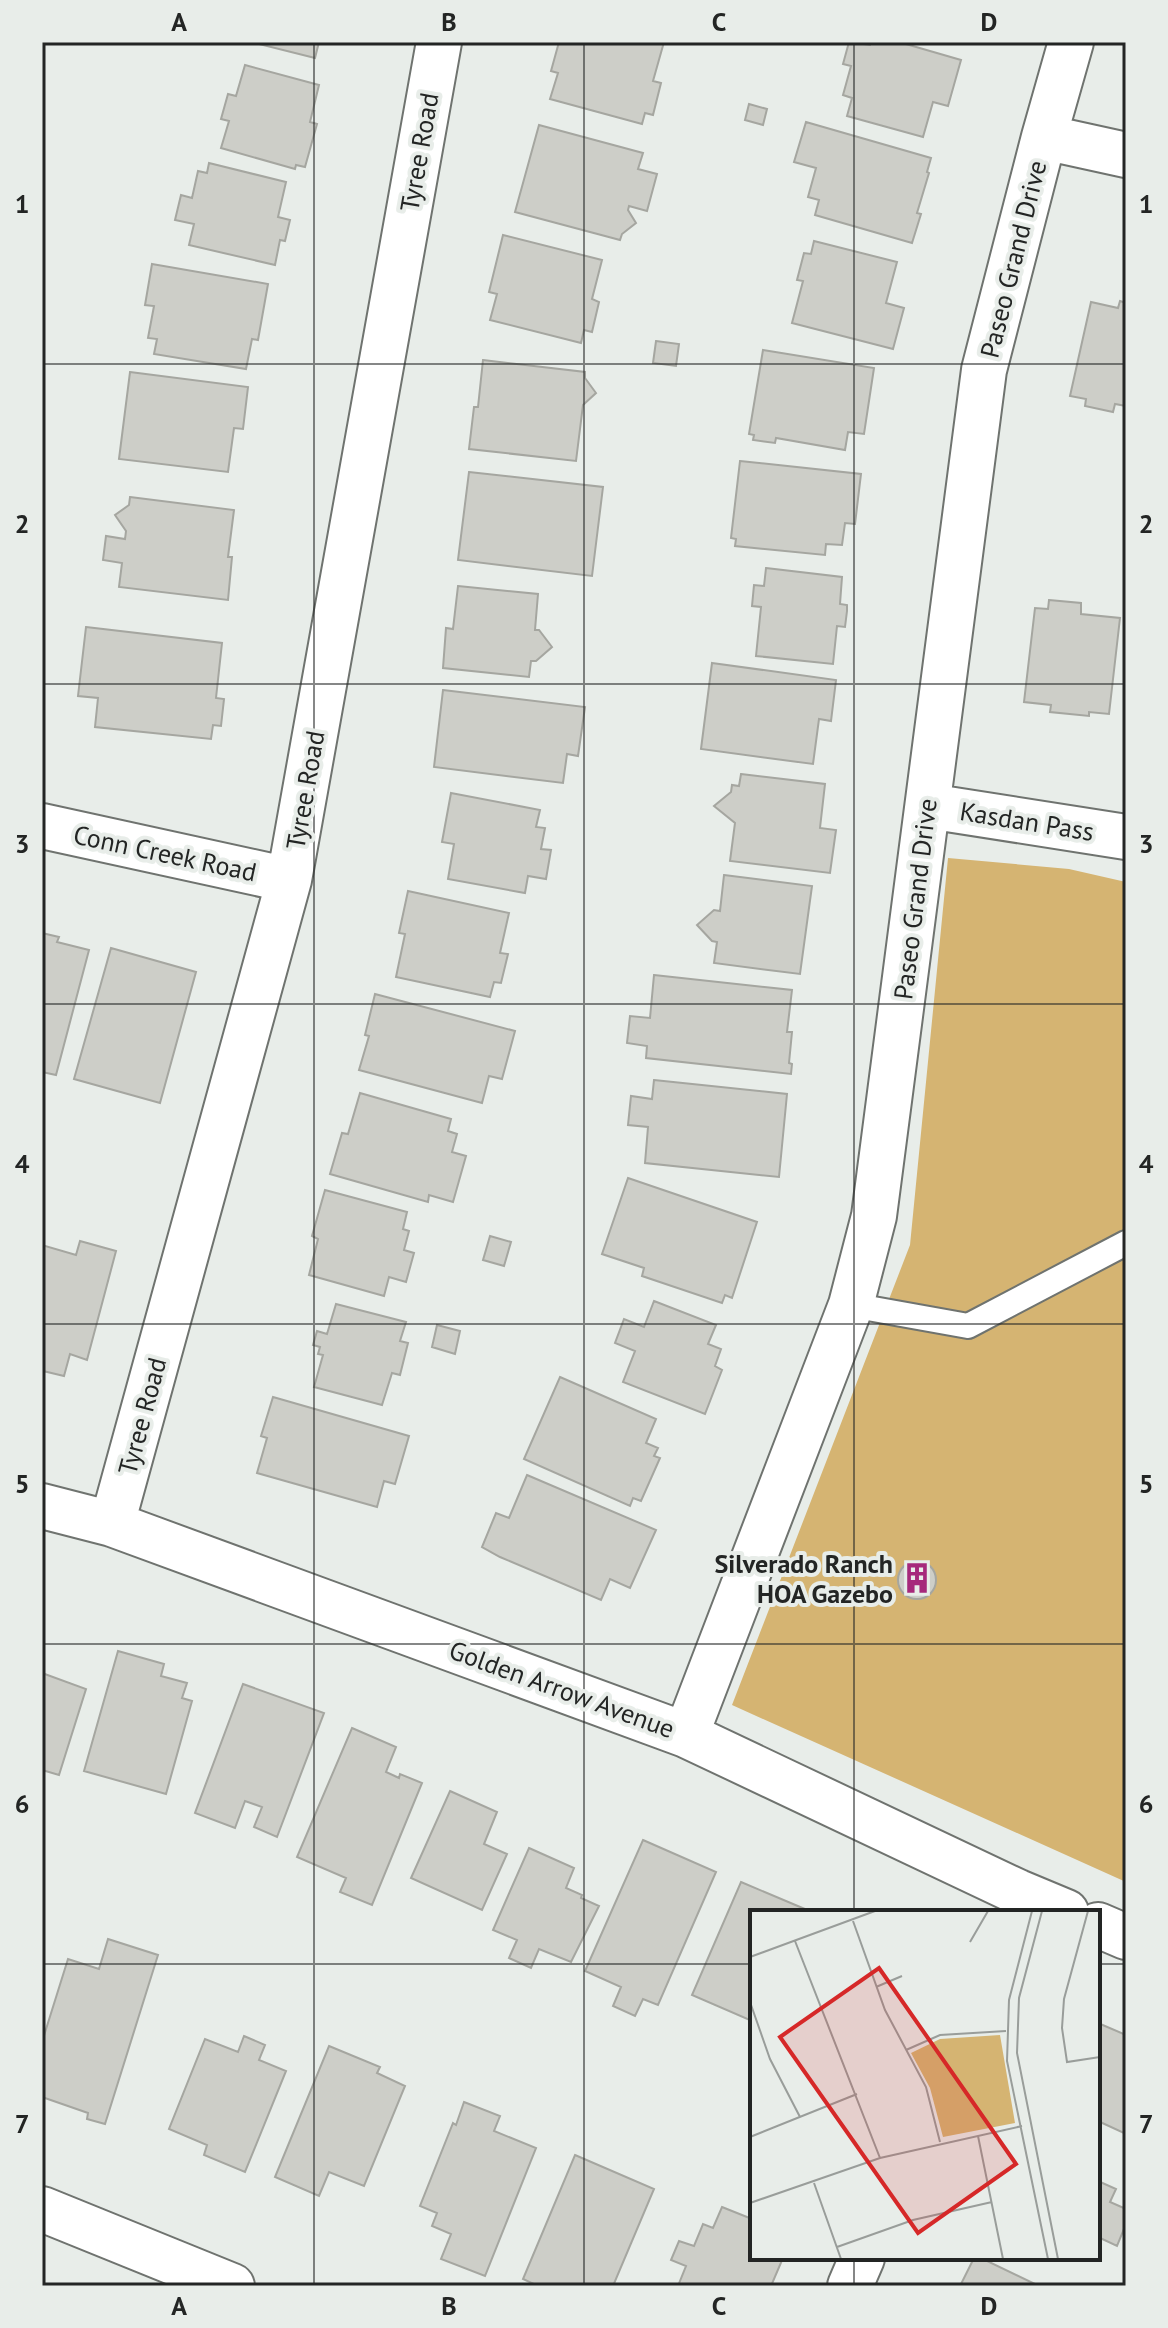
<svg xmlns="http://www.w3.org/2000/svg" width="1168" height="2328" font-family="'PT Sans',sans-serif">
<style>
.green{fill:#d5b472}
.building{fill:#cdcec8;stroke:#a5a6a0;stroke-width:2}
.lines{fill:none;stroke-linecap:round;stroke-linejoin:round}
.service-casing{stroke:#6f736f;stroke-width:28}
.minor-casing{stroke:#6f736f;stroke-width:48}
.service{stroke:#fff;stroke-width:24}
.minor{stroke:#fff;stroke-width:44}
.grid{fill:none;stroke:#232524;stroke-width:2;stroke-opacity:0.55}
.labels{text-anchor:middle;dominant-baseline:central;stroke-width:8;stroke-linejoin:round;paint-order:stroke}
.street-label{font-size:26px;fill:#232524;stroke:#e8ede9}
.poi-label{font-size:26px;font-weight:bold;fill:#232524;stroke:#e8ede9;text-anchor:end}
.inset-road{fill:none;stroke:#999d9a;stroke-width:2}
.view{fill:#d62828;fill-opacity:0.15;stroke:#d62828;stroke-width:4}
.inset-edge{fill:none;stroke:#232524;stroke-width:4}
.neatline{fill:none;stroke:#232524;stroke-width:3}
.grid-label{font-size:26px;text-anchor:middle;font-weight:bold;fill:#232524}
</style>
<rect width="100%" height="100%" fill="#e8ede9"/>
<!-- green -->
<path class="green" d="M948,858L1069,869L1126,882V1882L732,1705L910,1245Z"/>
<!-- building -->
<path class="building" d="M251,42H319L315,58Z
M559,42H664L653,81L661,83L653,115L645,113L642,124L550,99L558,73L551,71Z
M849,42L870,45L871,42H899L961,60L948,106L933,102L923,137L847,116L852,98L843,95L851,66L843,64Z
M245,65L319,85L310,122L317,124L305,167L296,165L295,169L221,148L229,121L221,119L228,94L236,96Z
M749,104L767,109L763,125L745,120Z
M806,122L931,158L927,172L929,173L917,213L921,214L912,243L815,215L819,200L808,197L816,168L794,162Z
M539,125L643,153L638,169L657,174L647,211L629,206L628,210L636,223L622,234L620,240L515,212Z
M209,163L286,182L278,217L290,220L285,241L280,240L275,265L189,245L194,224L175,220L181,195L192,198L198,171L207,173Z
M503,235L602,260L592,299L599,302L592,332L584,330L581,343L490,320L497,294L489,292Z
M814,241L897,262L886,303L904,308L893,349L792,323L803,281L797,280L804,253L811,254Z
M152,264L268,284L258,340L252,339L246,369L154,354L157,339L148,338L154,306L145,305Z
M1120,301L1126,303V406L1115,404L1113,412L1085,406L1086,399L1070,396L1091,302L1118,308Z
M656,341L679,344L676,366L653,363Z
M763,350L874,368L864,434L848,432L845,450L776,438L775,443L753,440L754,435L749,434Z
M483,360L585,372V378L596,393L583,405L576,461L469,449L474,407H478Z
M130,372L248,387L243,429L234,428L228,472L119,459Z
M740,461L861,474L855,524L845,523L842,545L826,544L825,555L735,546L736,539L731,538Z
M469,472L603,487L592,576L458,560Z
M130,497L234,510L228,557H232L228,600L119,587L122,563L103,560L106,536L125,539L126,531L115,515L129,505Z
M766,568L842,577L840,604L847,605V611L845,627L837,626L833,664L756,656L761,607L752,606L754,585L764,586Z
M458,586L538,594L535,630H539L552,647L536,661H531L529,677L443,668L446,628L453,629Z
M1049,600L1081,603V614L1120,618L1109,714L1089,712V716L1050,712L1051,705L1024,702L1035,608L1048,609Z
M86,627L222,643L216,698L224,699L221,726L213,725L211,739L95,727L98,698L78,696Z
M712,663L836,680L831,721L819,719L813,764L701,749Z
M443,690L585,707L578,756L567,754L563,783L434,767Z
M741,774L825,784L820,828L836,830L830,873L730,861L735,823L714,806L731,792L732,785L739,786Z
M451,793L540,810L536,827L545,828L541,849L551,850L546,879L528,876L525,893L448,879L454,844L442,842Z
M724,875L812,886L800,974L714,963L717,942L712,941L697,925L714,910L720,911Z
M408,891L509,913L500,953L508,954L501,983L494,982L490,997L396,977L405,934L399,933Z
M42,933L59,937L57,942L89,950L56,1075L42,1072Z
M111,948L196,972L160,1103L74,1079Z
M654,975L792,990L787,1032H792L789,1063L792,1064L791,1074L646,1058L647,1046L627,1043L630,1016L650,1018Z
M375,994L515,1031L502,1079L489,1076L482,1103L359,1070L369,1036L365,1035Z
M654,1080L787,1094L779,1177L645,1163L648,1127L628,1125L631,1096L652,1099Z
M360,1093L451,1119L448,1131L457,1134L452,1152L466,1156L453,1202L429,1195L428,1202L330,1174L342,1133L348,1134Z
M628,1178L757,1222L732,1298L725,1295L722,1303L642,1276L644,1268L602,1254Z
M325,1190L407,1212L403,1229L409,1231L404,1250L414,1253L406,1282L389,1277L384,1296L309,1275L318,1239L312,1236Z
M490,1236L511,1242L504,1266L483,1260Z
M80,1241L116,1251L87,1360L70,1354L64,1376L43,1371L42,1375V1245L76,1255Z
M654,1301L716,1325L708,1344L721,1349L715,1366L722,1370L705,1414L623,1382L635,1351L615,1343L624,1319L644,1327Z
M336,1304L406,1322L400,1341L408,1343L400,1375L392,1373L382,1405L314,1387L323,1355L318,1354L320,1347L313,1345L317,1331L327,1334Z
M437,1325L460,1331L455,1354L432,1347Z
M560,1377L656,1419L646,1443L658,1448L654,1456L660,1458L641,1501L633,1498L630,1506L524,1459Z
M273,1397L409,1436L395,1484L384,1481L377,1507L257,1473L267,1438L261,1436Z
M527,1475L656,1530L630,1588L610,1579L601,1600L500,1557L482,1547L496,1513L509,1518Z
M898 1580a19 19 0 1 1 38 0a19 19 0 1 1-38 0Z
M118,1651L164,1664L161,1676L187,1683L182,1698L192,1701L166,1794L84,1771Z
M42,1673L86,1689L59,1775L42,1770Z
M243,1684L324,1713L277,1837L254,1827L262,1807L245,1801L235,1828L195,1813Z
M352,1728L396,1747L386,1772L399,1778L400,1774L422,1783L372,1905L340,1892L346,1878L297,1857Z
M450,1791L497,1812L484,1844L507,1854L482,1910L411,1878Z
M643,1840L716,1872L658,2005L643,1999L635,2016L613,2006L621,1987L585,1971Z
M529,1848L574,1868L566,1888L582,1895L581,1898L599,1906L571,1962L539,1949L531,1968L509,1958L517,1940L493,1930Z
M741,1882L812,1912H752V2021L692,1995Z
M108,1939L158,1955L105,2124L87,2119L88,2113L42,2097V2042L68,1959L99,1969Z
M1098,2023L1126,2035V2134L1098,2121Z
M244,2036L265,2045L259,2060L286,2071L245,2172L204,2155L207,2145L169,2129L205,2039L238,2052Z
M329,2046L380,2067L377,2073L405,2086L364,2186L329,2172L319,2196L275,2177Z
M464,2102L500,2116L494,2131L536,2148L485,2276L441,2259L451,2234L432,2226L437,2213L420,2206L453,2123L456,2125Z
M575,2155L654,2189L613,2286H538L523,2279Z
M1098,2181L1116,2189L1110,2202L1126,2209V2224L1117,2246L1098,2237Z
M722,2207L752,2219V2235L749,2242L752,2244V2258H783L771,2286H678L686,2266L671,2260L679,2241L694,2246L703,2224L713,2228Z
M974,2258H981L1039,2286H960Z"/>
<g class="lines">
<defs>
<path id="service" d="M851,1305L968,1326L1126,1243"/>
<path id="minor" d="M1044,137L1126,155
M928,806L1126,837
M42,826L289,880
M42,1506L112,1524L686,1735L1018,1892L1066,1912
M112,1524L289,880L439,42
M686,1735L851,1305L874,1216L984,370L1044,137L1071,42
M1098,1925L1126,1937
M42,2209L232,2286
M850,2286L862,2258"/>
</defs>
<!-- service casing -->
<use href="#service" class="service-casing"/>
<!-- minor casing -->
<use href="#minor" class="minor-casing"/>
<!-- service -->
<use href="#service" class="service"/>
<!-- minor -->
<use href="#minor" class="minor"/>
</g>
<!-- grid -->
<path class="grid" d="M314,42V2286M584,42V2286M854,42V1912M42,364H1126M42,684H1126M42,1004H1126M42,1324H1126M42,1644H1126M42,1964H752M1098,1964H1126M854,2258V2286"/>
<!-- icons -->
<defs>
<symbol id="building-bare" viewBox="-9 -9 18 18"><path d="M-4-6H4V6H1V3H-1V6H-4ZM-2.5-4.3h1.7v1.8h-1.7ZM.8-4.3h1.7v1.8H.8ZM-2.5-1h1.7V.8h-1.7ZM.8-1h1.7V.8H.8Z" fill="#a6297b" stroke="#e8ede9" stroke-width="2.5" paint-order="stroke"/></symbol>
</defs>
<g fill-rule="evenodd">
<use href="#building-bare" x="895" y="1556" width="44" height="44"/>
</g>
<g class="labels">
<!-- street labels -->
<g class="street-label">
<text transform="translate(419 152) rotate(-80)">Tyree Road</text>
<text transform="translate(1013 259) rotate(-76)">Paseo Grand Drive</text>
<text transform="translate(305 790) rotate(-80)">Tyree Road</text>
<text transform="translate(1027 821) rotate(9)">Kasdan Pass</text>
<text transform="translate(165 853) rotate(12)">Conn Creek Road</text>
<text transform="translate(915 899) rotate(-83)">Paseo Grand Drive</text>
<text transform="translate(142 1416) rotate(-75)">Tyree Road</text>
<text transform="translate(562 1689) rotate(20)">Golden Arrow Avenue</text>
</g>
<!-- poi labels -->
<g class="poi-label">
<text x="893" y="1563">Silverado Ranch<tspan x="893" dy="30">HOA Gazebo</tspan></text>
</g>
</g>
<!-- overview -->
<g transform="translate(750 1910)">
<rect width="350" height="350" fill="#e8ede9"/>
<path d="M250,125L265,213L193,227L180,178L161,143L190,129Z" fill="#d5b472"/>
<path class="inset-road" d="M282,1L259,90L257,151L298,349M292,1L269,88L267,143L308,349M338,1L314,89L312,118L317,152L350,147M103,11L135,100L176,177L190,232M45,31L130,248M220,32L238,1M0,47L125,1M126,77L152,66M0,92L20,149L50,207M156,140L190,125L256,121M228,226L253,349M0,227L107,184M64,273L91,349M0,293L130,248L272,216M87,337L163,310L242,292"/>
<path class="view" d="M129,58L266,254L168,323L30,127Z"/>
<rect width="350" height="350" class="inset-edge"/>
</g>
<!-- border -->
<rect width="1168" height="2328" fill="none" stroke="#e8ede9" stroke-width="88"/>
<rect x="44" y="44" width="1080" height="2240" class="neatline"/>
<g class="grid-label">
<text x="179" y="31">A</text>
<text x="449" y="31">B</text>
<text x="719" y="31">C</text>
<text x="989" y="31">D</text>
<text x="22" y="213">1</text>
<text x="1146" y="213">1</text>
<text x="22" y="533">2</text>
<text x="1146" y="533">2</text>
<text x="22" y="853">3</text>
<text x="1146" y="853">3</text>
<text x="22" y="1173">4</text>
<text x="1146" y="1173">4</text>
<text x="22" y="1493">5</text>
<text x="1146" y="1493">5</text>
<text x="22" y="1813">6</text>
<text x="1146" y="1813">6</text>
<text x="22" y="2133">7</text>
<text x="1146" y="2133">7</text>
<text x="179" y="2315">A</text>
<text x="449" y="2315">B</text>
<text x="719" y="2315">C</text>
<text x="989" y="2315">D</text>
</g>
</svg>
